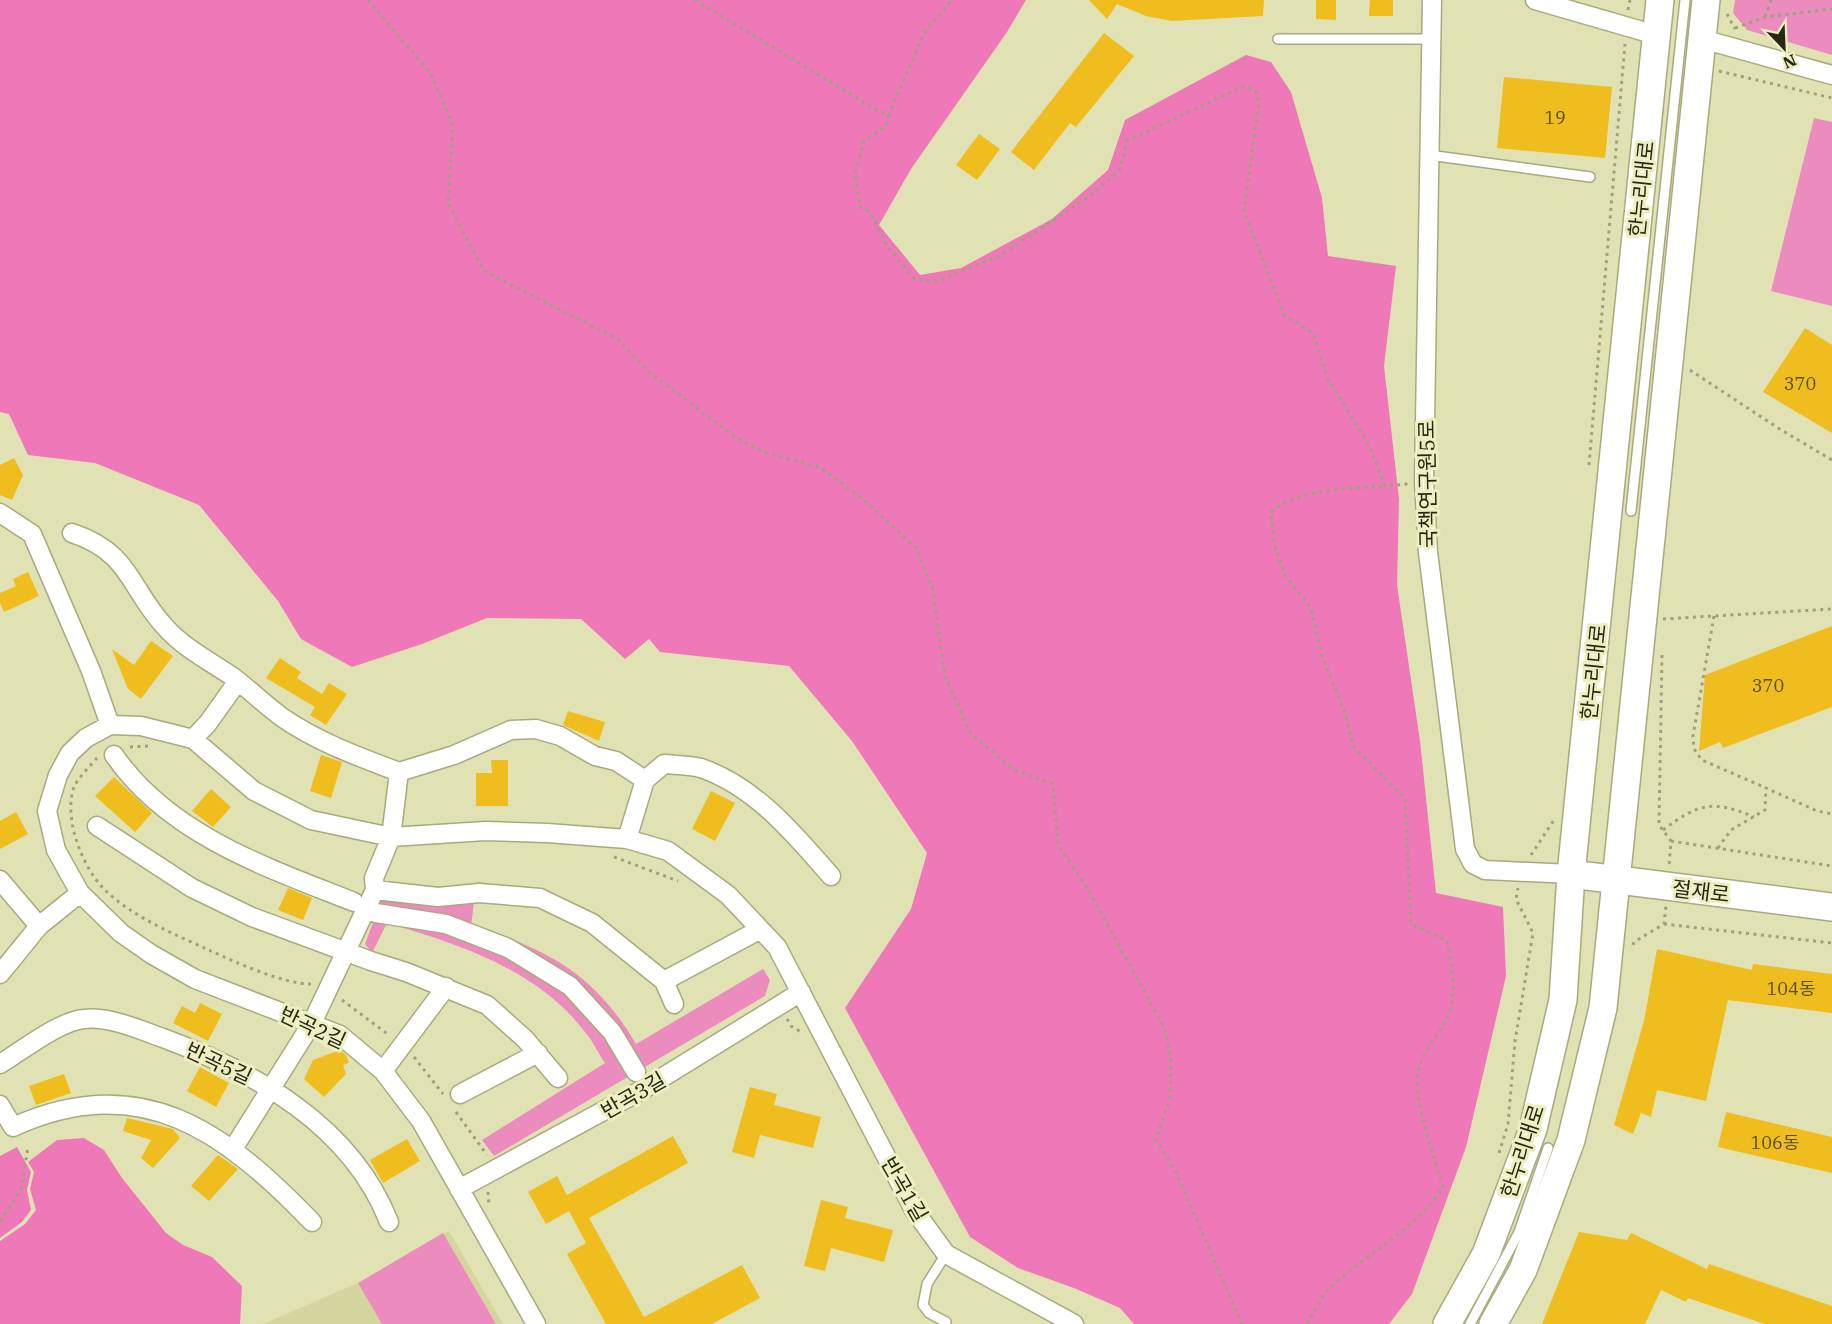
<svg xmlns="http://www.w3.org/2000/svg" width="1832" height="1324" font-family="'IBM Plex Serif','Noto Sans KR',serif">
<style>
.built{fill:#d5d5a0}
.green{fill:#ec8cbe}
.forest{fill:#ef78b8}
.building{fill:#efbd1d}
.lines{fill:none;stroke-linecap:round;stroke-linejoin:round}
.lane-casing{stroke:#a9a97d;stroke-width:12}
.street-casing{stroke:#a9a97d;stroke-width:21}
.secondary-casing{stroke:#a9a97d;stroke-width:30}
.path{stroke:#9fa07c;stroke-width:3;stroke-dasharray:3 4.5;stroke-linecap:butt}
.lane{stroke:#fff;stroke-width:9}
.street{stroke:#fff;stroke-width:18}
.secondary{stroke:#fff;stroke-width:27}
.labels{text-anchor:middle;dominant-baseline:central;stroke-width:6;stroke-linejoin:round;paint-order:stroke}
.number-label{font-size:18px;fill:#584c17}
.street-label{font-size:21px;fill:#262715;stroke:#eeefc1}
</style>
<rect width="100%" height="100%" fill="#e1e2b4"/>
<!-- built -->
<path class="built" d="M449,1231L503,1324H263L358,1283Z"/>
<!-- green -->
<path class="green" d="M1735,0H1832V55L1747,30L1733,13Z
M1814,118L1832,122V306L1771,291Z
M382,898L409,904L474,902L471,926C547,948 595,974 636,1044L763,969L770,980L765,996L494,1156L482,1140L605,1063C598,1053 593,1041 585,1032C538,970 459,944 387,923L372,953L365,944Z
M443,1233L496,1324H382L358,1283Z"/>
<!-- forest -->
<path class="forest" d="M0,0H1026L1007,32L911,169L879,225L920,275L961,268L1052,219L1108,170L1125,120L1246,55L1271,62L1291,92L1322,198L1328,256L1396,266L1384,366L1399,499L1397,585L1420,741L1436,893L1503,907L1506,976L1466,1147L1412,1294L1389,1324H1134L1120,1308L1074,1288L1018,1268L970,1237L845,1008L911,909L927,853L852,741L789,666L660,652L649,639L625,659L581,619L487,618L422,644L352,667L301,639L278,601L199,505L95,463L28,455L9,414L0,412Z
M84,1138L104,1150L122,1178L166,1233L183,1245L212,1257L242,1286L240,1324H0V1241L25,1224L36,1210L30,1189L34,1172L28,1162L57,1140Z
M17,1147L31,1172L27,1190L31,1210L22,1222L0,1238V1156Z"/>
<!-- building -->
<path class="building" d="M1089,0H1264L1263,16L1172,21L1146,16L1117,4L1107,19Z
M1316,0H1336V20L1316,19Z
M1370,0H1393V16H1369Z
M1104,33L1134,56L1076,127L1070,123L1034,170L1011,152Z
M1504,77L1612,87L1605,158L1497,148Z
M979,134L1000,149L977,180L956,165Z
M1805,328L1832,345V433L1763,392Z
M14,458L23,475L12,500L0,495V465Z
M28,572L39,596L4,612L0,603V593L16,586L13,579Z
M1832,626V707L1723,748L1720,742L1699,751L1705,675Z
M151,641L173,656L141,699L128,689L112,649L134,665Z
M280,658L301,672L297,678L322,694L329,683L347,694L326,725L310,715L315,707L266,678Z
M568,711L605,722L599,741L563,725Z
M321,755L342,762L331,798L310,791Z
M491,760H508V806H476V773H492Z
M114,777L152,813L135,832L95,796Z
M211,789L231,807L213,827L192,811Z
M711,791L735,803L715,841L692,829Z
M16,812L28,834L0,849V821Z
M288,888L312,898L303,920L278,910Z
M1657,949L1752,970L1753,964L1832,974V1013L1728,1000L1706,1101L1657,1090L1651,1117L1641,1113L1633,1134L1614,1125L1644,1021Z
M200,1003L222,1014L208,1041L173,1023L182,1006L195,1013Z
M340,1050L346,1055L349,1063L343,1065L346,1074L324,1097L304,1079L313,1060Z
M200,1067L229,1083L216,1107L187,1091Z
M64,1074L71,1093L36,1105L29,1086Z
M750,1087L777,1094L774,1105L821,1117L813,1148L760,1135L754,1158L732,1152Z
M1726,1112L1832,1137V1173L1718,1147Z
M127,1118L173,1129L180,1138L153,1168L141,1158L151,1140L123,1131Z
M673,1136L688,1163L589,1218L644,1317L742,1265L760,1298L712,1324H606L567,1254L586,1243L569,1211L546,1224L528,1192L557,1176L567,1195Z
M407,1139L420,1161L383,1183L370,1160Z
M218,1155L238,1169L209,1201L191,1186Z
M821,1200L848,1207L845,1218L893,1230L884,1262L831,1248L825,1271L804,1266Z
M1579,1232L1627,1240L1631,1233L1707,1269L1709,1264L1832,1306V1324H1765L1688,1298L1686,1302L1661,1290L1645,1324H1542Z"/>
<g class="lines">
<defs>
<path id="lane" d="M1278,39H1430
M1429,155L1590,177
M1631,511L1685,0
M946,1322L929,1313L923,1305L927,1284L946,1254
M1470,1324L1519,1232L1548,1148"/>
<path id="street" d="M1432,0L1424,482L1428,552L1465,849L1473,864L1485,870L1571,874
M1535,0L1656,35
M1702,39L1832,75
M0,513L32,534L91,671L110,725
M72,533C132,553 129,589 166,628C184,648 211,662 233,677C250,690 265,705 283,718C318,742 359,757 399,772
M193,739L208,723L238,681
M114,755C169,835 268,868 354,902
M97,826L192,888L252,917L371,961L406,972L487,1005L525,1039L558,1078
M627,839L645,780L664,764C676,765 690,765 701,768C756,787 794,834 831,876
M0,880L39,926
M375,890L438,897L479,893L540,898L592,923L664,981L674,1004
M376,913L446,924L508,948L570,986L612,1032L636,1072
M0,974L39,926L80,893
M664,981L759,930
M0,1064C22,1051 59,1021 84,1019C109,1016 140,1030 163,1038C255,1072 351,1125 389,1222
M383,1071L446,987
M460,1094L538,1053
M0,1105L13,1127C141,1069 224,1131 312,1222
M233,1149L312,1023L375,890L374,878L391,837L399,772L454,755L511,730L536,729L560,736L595,756L616,761L645,780
M459,1189L642,1090L801,992
M536,1324L421,1121L383,1071L340,1035L195,979L151,954L121,933L80,893L56,850L47,811L58,775L70,753L86,738L110,725L141,726L193,739L254,791L311,820L391,837L485,831L547,833L627,839L668,851L728,895L777,947L914,1210L946,1254L1074,1324"/>
<path id="secondary" d="M1571,874L1832,907
M1447,1324L1486,1254L1533,1129L1563,1000L1571,874L1660,0
M1493,1324L1523,1270L1571,1140L1603,1008L1706,0"/>
</defs>
<!-- lane casing -->
<use href="#lane" class="lane-casing"/>
<!-- street casing -->
<use href="#street" class="street-casing"/>
<!-- secondary casing -->
<use href="#secondary" class="secondary-casing"/>
<!-- path -->
<path class="path" d="M368,0L431,74L453,125L448,203L484,271L618,339L650,373L737,438L763,452L821,468L864,500L916,548L933,589L945,676L971,734L1014,770L1053,784L1058,844L1089,891L1165,1029L1171,1059L1170,1098L1156,1140L1175,1170L1242,1324
M695,0L875,109L889,115L924,33L952,0
M1628,10L1630,0
M1727,14L1735,29
M1765,17L1771,0
M1735,28L1765,17L1832,9
M1719,71L1832,98
M889,115L886,126L864,141L855,174L860,207L870,212L887,246L913,278L936,282L1002,255L1091,195L1119,171L1127,141L1242,87L1255,89L1259,102L1244,211L1285,316L1313,333L1327,377L1369,445L1385,486L1408,484
M1690,370L1778,428L1832,460
M1589,465L1625,44
M1714,616L1693,736L1694,749L1702,760L1766,788
M1663,619L1832,609
M1662,655L1659,825L1671,841L1669,867
M130,747L148,746
M97,758C90,766 78,778 74,787C63,817 82,867 104,889C132,917 176,935 211,951C237,963 284,984 311,984
M1663,830C1698,804 1712,799 1754,817
M1671,841L1832,866
M1718,848L1731,830L1765,810L1766,788L1817,811L1832,814
M1531,855L1554,820
M614,857L678,881
M1664,924L1832,943
M1633,945L1634,942L1664,924L1666,906
M342,1000L389,1035
M787,1019L791,1026L801,1032
M414,1057L443,1094
M456,1112L487,1155
M1499,1153L1508,1124L1515,1041L1533,933L1516,899L1518,888
M488,1192L489,1206
M0,1221L21,1190L28,1147
M1307,1324C1314,1313 1320,1298 1329,1289C1367,1252 1413,1233 1443,1187C1435,1160 1416,1106 1417,1080C1417,1059 1436,1040 1445,1022C1459,996 1452,969 1447,941L1411,924L1405,798L1353,746L1345,713L1322,656L1311,608L1285,575L1274,544L1271,512C1301,488 1348,489 1385,486"/>
<!-- lane -->
<use href="#lane" class="lane"/>
<!-- street -->
<use href="#street" class="street"/>
<!-- secondary -->
<use href="#secondary" class="secondary"/>
</g>
<g class="labels">
<!-- number labels -->
<g class="number-label">
<text x="1555" y="117">19</text>
<text x="1800" y="383">370</text>
<text x="1768" y="685">370</text>
<text x="1791" y="988">104동</text>
<text x="1775" y="1142">106동</text>
</g>
<!-- street labels -->
<g class="street-label">
<text transform="translate(1641 189) rotate(-84)">한누리대로</text>
<text transform="translate(1427 484) rotate(-91)">국책연구원5로</text>
<text transform="translate(1593 672) rotate(-84)">한누리대로</text>
<text transform="translate(1701 891) rotate(7)">절재로</text>
<text transform="translate(313 1027) rotate(25)">반곡2길</text>
<text transform="translate(219 1063) rotate(25)">반곡5길</text>
<text transform="translate(633 1095) rotate(-30)">반곡3길</text>
<text transform="translate(1522 1151) rotate(-72)">한누리대로</text>
<text transform="translate(905 1189) rotate(60)">반곡1길</text>
</g>
</g>
<!-- north arrow -->
<g transform="translate(1784 48) rotate(157)" stroke="#eeefc1" stroke-width="4.5" paint-order="stroke">
<path d="M0-4.5L10 22L0 15L-10 22Z" fill="#262715"/>
<text y="-9" font-size="16" font-weight="bold" text-anchor="middle" fill="#262715">N</text>
</g>
</svg>
